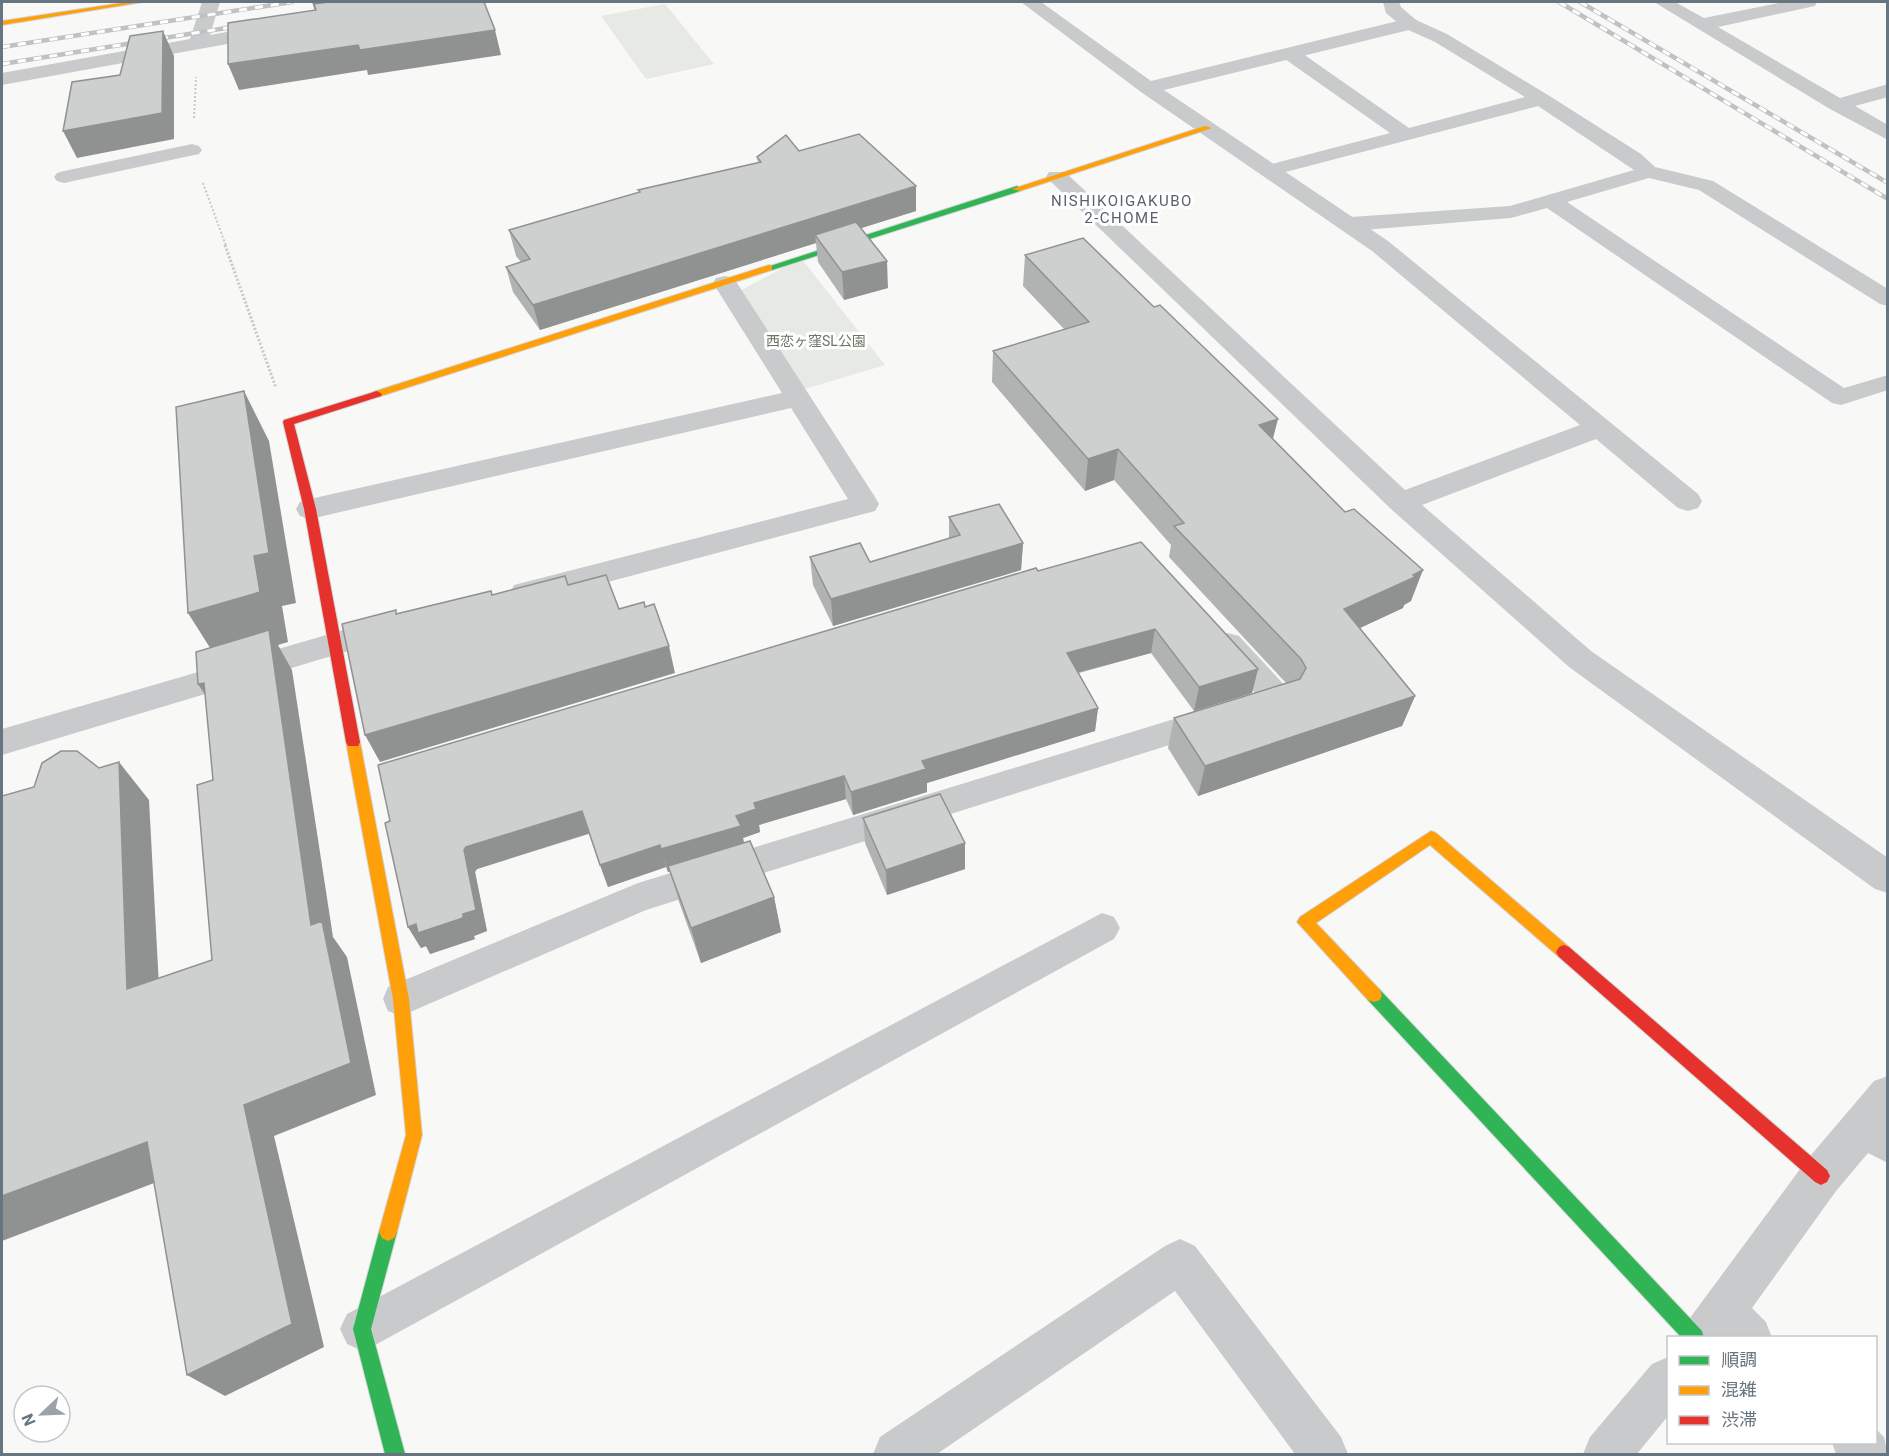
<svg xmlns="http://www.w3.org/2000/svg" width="1889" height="1456" font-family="Roboto,'Noto Sans JP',sans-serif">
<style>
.green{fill:#e7e9e5}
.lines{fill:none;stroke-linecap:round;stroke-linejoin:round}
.fast-casing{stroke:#d4d5d5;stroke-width:2}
.slow-casing{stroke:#d4d5d5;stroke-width:2}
.jam-casing{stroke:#d4d5d5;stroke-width:2}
.path-far1{stroke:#c7c8c9;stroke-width:2;stroke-dasharray:2 2;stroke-linecap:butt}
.path{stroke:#c7c8c9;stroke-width:3;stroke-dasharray:2 2;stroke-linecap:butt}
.lane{fill:#c9cacb;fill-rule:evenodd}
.street{fill:#c9cacb;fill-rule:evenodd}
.fast{fill:#30b455;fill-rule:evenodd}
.slow{fill:#ff9f0a;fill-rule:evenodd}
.jam{fill:#e5322d;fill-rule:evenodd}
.rail-casing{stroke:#bfc1c2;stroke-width:4.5}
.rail{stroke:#fff;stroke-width:3;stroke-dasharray:8;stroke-linecap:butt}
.wall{fill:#b1b3b3}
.shaded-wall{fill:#909292}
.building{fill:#ced0d0;stroke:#909292;stroke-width:1.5}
.labels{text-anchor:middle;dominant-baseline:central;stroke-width:6;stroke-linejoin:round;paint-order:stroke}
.far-park-label{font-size:14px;fill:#687864;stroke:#fff}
.far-neighbourhood-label{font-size:15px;letter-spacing:1.5px;fill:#57636b;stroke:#fff}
</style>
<rect width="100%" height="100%" fill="#f8f8f7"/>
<!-- green -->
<path class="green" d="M665,4L714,64L646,79L601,16Z
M801,258L885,365L795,392L734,294Z"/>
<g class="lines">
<defs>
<path id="fast" d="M1017,186L1022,189L1020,191L772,270L764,268Z
M1374,988L1380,990L1702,1331L1704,1338H1682L1368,1000L1366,995L1368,990Z
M388,1223L394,1226L397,1232L371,1329L405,1454H385L353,1329L379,1232L382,1226Z"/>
<path id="slow" d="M128,2H143L2,25V21Z
M1205,126L1212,128L1020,191L1012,189Z
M769,265L772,266V270L381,396L377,397L372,394L373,392Z
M353,737L358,738L360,742L409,999L422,1135L397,1232L394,1238L388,1241L382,1238L379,1232L406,1135L393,999L346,742L348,738Z
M1431,831L1436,833L1569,947L1572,952L1569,957L1564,959L1559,957L1430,845L1316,923L1380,990L1382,995L1380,1000L1374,1002L1368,1000L1297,922L1300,917Z"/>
<path id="jam" d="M377,391L382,394L381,396L294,424L316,509L360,742L358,746H348L346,742L304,509L283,422L284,420Z
M1564,945L1569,947L1827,1170L1830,1176L1827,1182L1821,1185L1815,1182L1559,957L1556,952L1559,947Z"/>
</defs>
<!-- fast casing -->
<use href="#fast" class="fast-casing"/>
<!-- slow casing -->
<use href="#slow" class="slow-casing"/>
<!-- jam casing -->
<use href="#jam" class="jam-casing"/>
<!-- path-far1 -->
<path class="path-far1" d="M194,118L196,77
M203,183L226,246"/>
<!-- path -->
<path class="path" d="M225,245L276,388"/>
<!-- lane -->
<path class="lane" d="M1383,2H1399L1401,7L1416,20L1447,34L1548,95L1641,154L1655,167L1713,181L1888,289V306L1880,304L1699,190L1649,178L1567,202L1844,388L1888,375V390L1841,405L1832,403L1547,208L1511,218L1351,231L1343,229L1340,224L1343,219L1351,217L1510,206L1634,170L1538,106L1278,174H1264L1261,170L1264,166L1390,133L1282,57L1280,53L1282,49H1296L1409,128L1525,97L1435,42L1404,28L1386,13Z
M192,144L199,146L202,150L199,154L64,183L57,181L54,177L57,173L64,171Z
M1228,633L1239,636L1290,691L1294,699L1290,707L646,910L401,1016L388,1011L383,999L388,987L638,883L1256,694L1213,644L1217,636Z
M1102,913L1114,917L1120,928L1114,939L377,1344L362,1351L347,1344L340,1329L347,1314Z"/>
<!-- street -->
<path class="street" d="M202,2H220L210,35L271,24L280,30L271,36L2,85V73L190,39Z
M1021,2H1041L1151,81L1410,18L1417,20L1419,24L1417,28L1164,90L1388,241L1698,494L1702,501L1698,508L1688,511L1678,508L1596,439L1422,505L1591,651L1888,858V893L1875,889L1569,667L1391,509L1046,177L1049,172H1065L1405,490L1580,425L1372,251L1141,92Z
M1654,2H1675L1704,18L1784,2H1817L1815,6L1718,27L1840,98L1888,84V97L1855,106L1888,125V140L1830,109Z
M725,276L734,278L737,283L875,497L879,504L875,511L525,604L514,601L510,593L514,585L848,499L791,408L310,519L300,516L296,509L300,502L310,499L782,393L713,283L716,278Z
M364,624L375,627L380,635L375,643L2,755V729Z
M1888,1076V1163L1868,1153L1836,1191L1752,1308L1766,1322L1772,1338H1681L1687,1322L1806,1161L1874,1081Z
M1180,1239L1195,1246L1341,1437L1348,1454H1295L1175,1291L937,1454H873L880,1437L1165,1246Z
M1668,1357V1416L1637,1454H1583L1590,1437L1652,1364Z
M1876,1429L1884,1437L1888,1454H1836L1832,1442H1876Z"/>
<!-- fast -->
<use href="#fast" class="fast"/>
<!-- slow -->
<use href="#slow" class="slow"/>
<!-- jam -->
<use href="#jam" class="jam"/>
<defs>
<path id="rail" d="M1559,2L1888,199
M1580,2L1888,183
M2,47L292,2
M2,64L245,25"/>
</defs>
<!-- rail casing -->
<use href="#rail" class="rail-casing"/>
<!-- rail -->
<use href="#rail" class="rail"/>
</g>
<!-- wall -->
<path class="wall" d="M799,151L916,211L861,228L888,288L844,300L818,262L816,243L540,330L513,292L506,267L521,262L516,256L509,230L639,192L638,190L758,163L757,157Z
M1025,255L1273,439L1411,601L1404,605L1403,608L1360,628L1415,696L1402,726L1198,796L1168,748L1174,718L1286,683L1169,557L1171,545L1114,480L1085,491L992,382L993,351L1064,329L1023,286Z
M949,517L1023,543L1021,570L833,626L813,585L810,557L870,562L949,539Z
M1038,571L1258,669L1252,693L1194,711L1151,653L1079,673L1098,708L1095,731L927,783V792L853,815L846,799L759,825L760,832L743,838L744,843L774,897L781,932L701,963L679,902L670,871L668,872L666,867L608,887L589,834L477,869L475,872L487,931L474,936L475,939L430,954L426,946L421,948L408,927L385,823Z
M863,818L965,869L887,895L865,843Z"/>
<!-- shaded-wall -->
<path class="shaded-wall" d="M312,2H388L316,14Z
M495,30L501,55L368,75L367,70L239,90L228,64L358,45Z
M163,31L174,56V139L77,158L63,131L162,113Z
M916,186V211L820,241L815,235L816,243L540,330L533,305Z
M887,261L888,288L844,300L842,272Z
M244,391L269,441L296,603L282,606L288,642L278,645L292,670L333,937L347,957L376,1095L274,1136L324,1347L225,1396L187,1375L244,1105L311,925L219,662L188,613Z
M1278,419L1270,450L1259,425Z
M1118,449L1114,480L1085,491L1088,459Z
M1023,543L1021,570L833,626L831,599Z
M1423,570L1411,601L1404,605L1403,608L1334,640L1344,609Z
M1155,629L1151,653L1065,676L1067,653Z
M669,646L675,673L380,762L365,735Z
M1258,669L1252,693L1194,711L1199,687Z
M204,683L224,724L198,684Z
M1415,696L1402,726L1198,796L1205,766Z
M1098,708L1095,731L927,783V792L853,815L851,792L922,761Z
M119,762L149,800L161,1023L127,989Z
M844,776L846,799L759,825L760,832L743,838L745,848L668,872L661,849L736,816L754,803Z
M582,811L590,833L477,869L475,872L487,931L474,936L475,939L430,954L426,946L421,948L408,927L416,924L463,914L464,850L466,847Z
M965,843V869L887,895L886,870Z
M660,845L666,867L608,887L600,865Z
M774,897L781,932L701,963L691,928Z
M147,1142L183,1172L2,1241V1196Z"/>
<!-- building -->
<path class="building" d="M328,2H484L495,30L360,50L358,45L228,64V23L316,10L314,4Z
M163,31L162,113L63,131L72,82L120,75L130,36Z
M859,134L916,186L533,305L506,267L530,259L509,230L640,192L638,190L761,162L757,157L786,135L799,151Z
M856,222L887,261L842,272L815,235Z
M1083,238L1154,307L1160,305L1278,419L1259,425L1345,512L1354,509L1423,570L1413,575L1415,577L1344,609L1415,696L1205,766L1174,718L1300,679L1306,668L1301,659L1174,526L1184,523L1118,449L1088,459L993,351L1089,322L1025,255Z
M244,391L269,553L254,556L260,592L188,613L176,407Z
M999,504L1023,543L831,599L810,557L860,543L870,562L960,535L949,517Z
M1141,542L1258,669L1199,687L1155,629L1067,653L1098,708L922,761L926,769L851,792L844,776L754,803L756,809L736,816L741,826L661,849L660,845L600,865L582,811L466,847L464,850L476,910L463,914V918L418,933L416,924L408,927L385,823L390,821L378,765L1036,568L1038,571Z
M606,575L619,609L644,602L645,607L654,604L669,646L365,735L342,624L396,610V614L491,591L492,595L565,576L568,585Z
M269,630L311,925L322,921L351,1063L244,1105L292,1324L187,1375L147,1142L2,1196V796L34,787L42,763L61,751H77L99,768L119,762L127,989L212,960L197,785L213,780L204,683L198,684L196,652Z
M940,794L965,843L886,870L863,818Z
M750,841L774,897L691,928L668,866Z"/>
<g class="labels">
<!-- far-park labels -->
<g class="far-park-label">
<text x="816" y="341">西恋ヶ窪SL公園</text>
</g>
<!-- far-neighbourhood labels -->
<g class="far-neighbourhood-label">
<text x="1122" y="201">NISHIKOIGAKUBO<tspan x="1122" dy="17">2-CHOME</tspan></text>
</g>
</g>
<!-- border -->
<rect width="1889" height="1456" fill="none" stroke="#66757f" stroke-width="6"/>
<!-- legend -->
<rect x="1667" y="1336" width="210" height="108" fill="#ffffff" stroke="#c2c8cc" stroke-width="1.5"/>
<rect x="1679" y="1356" width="30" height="9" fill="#30b455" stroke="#c2c8cc" stroke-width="1.5"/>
<text x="1721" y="1366" font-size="18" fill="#66757f">順調</text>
<rect x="1679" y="1386" width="30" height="9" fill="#ff9f0a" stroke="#c2c8cc" stroke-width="1.5"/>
<text x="1721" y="1396" font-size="18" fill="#66757f">混雑</text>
<rect x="1679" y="1416" width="30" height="9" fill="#e5322d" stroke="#c2c8cc" stroke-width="1.5"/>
<text x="1721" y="1426" font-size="18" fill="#66757f">渋滞</text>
<!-- north arrow -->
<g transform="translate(42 1414) rotate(247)"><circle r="28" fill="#ffffff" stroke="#c2c8cc" stroke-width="1.5"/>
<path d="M0-4.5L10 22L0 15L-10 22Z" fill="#99a3a9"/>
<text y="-9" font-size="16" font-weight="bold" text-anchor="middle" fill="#66757f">N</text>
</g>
</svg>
